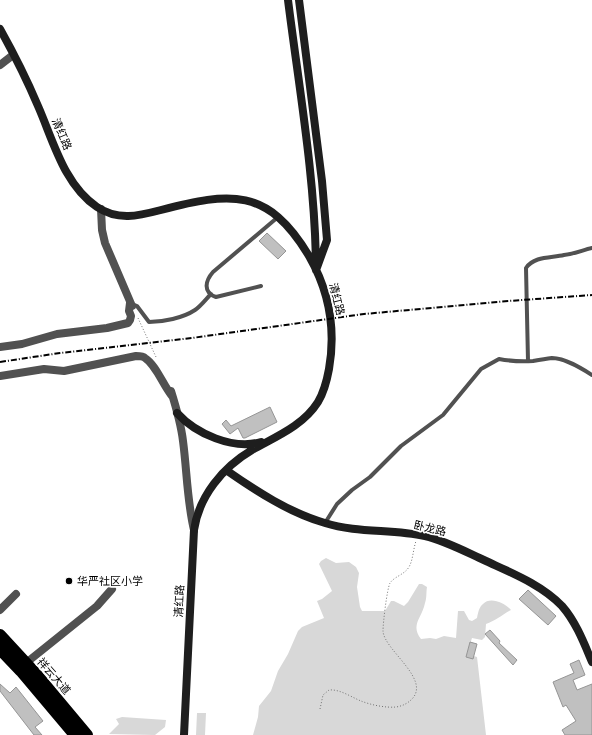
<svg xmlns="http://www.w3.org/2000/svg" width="592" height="735" font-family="Ubuntu,'Noto Sans SC',sans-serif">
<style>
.green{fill:#d8d8d8}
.building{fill:#c0c0c0;stroke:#959595}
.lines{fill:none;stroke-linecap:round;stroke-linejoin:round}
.path{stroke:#737373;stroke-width:1;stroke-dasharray:1 2;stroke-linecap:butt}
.lane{stroke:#515151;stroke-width:4}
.street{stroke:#515151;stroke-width:8}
.secondary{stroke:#1e1e1e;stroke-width:8}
.highway{stroke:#000;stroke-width:12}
.rail{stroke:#000;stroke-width:2;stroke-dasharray:6 2 1 2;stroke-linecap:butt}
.poi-dot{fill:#000;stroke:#fff;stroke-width:1.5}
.labels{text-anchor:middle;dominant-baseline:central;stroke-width:3.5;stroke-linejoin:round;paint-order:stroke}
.street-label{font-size:11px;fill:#000;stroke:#fff}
.poi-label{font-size:11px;fill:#000;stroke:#fff;text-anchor:start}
</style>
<rect width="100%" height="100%" fill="#fff"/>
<!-- green -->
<path class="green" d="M326,558L336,563L349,562L356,567L359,573L357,587L360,607L362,611H385L391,601H394L404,606L408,602L419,584H422L427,587C426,592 427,598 425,603C422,618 410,625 421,639L430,638L436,639L444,636L456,638L458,611H464L469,620L472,621L477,618C478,613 479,607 483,604C490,596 505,603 511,610C502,615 495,621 486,624L485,637L482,640L472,638L467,654L477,657L486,735H253L258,717L259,706L271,691L278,671L288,654L298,631L302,627L324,618L317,601L322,599L332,591L319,564L321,561Z
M197,713H206L205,735H196Z
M122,717L166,720L165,727L155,735L109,734L119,724L116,719Z"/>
<!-- building -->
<path class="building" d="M267,233L286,251L278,259L259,241Z
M270,407L277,422L245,438H243L238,428L230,434L222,424L226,420L231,426Z
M528,590L556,616L548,625L519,599Z
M490,630L500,641L499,643L517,660L513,665L485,634Z
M470,642L477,644L473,659L466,657Z
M579,660L585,675L573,680L577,690L592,684V735H565L562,730L576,721L566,705L563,707L553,682L574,673L570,664Z
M0,684L10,693L16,687L43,721L35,727L42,735H34L0,691Z"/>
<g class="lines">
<!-- path -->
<path class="path" d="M138,318L156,357
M320,709L323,695L329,690C340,689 351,697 361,701C371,705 386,708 396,707C403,706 408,703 412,699C431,679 384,650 383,631C383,623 387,589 390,583C395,576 404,575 409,567C413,560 413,550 416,541"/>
<!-- lane -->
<path class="lane" d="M261,286L216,297C202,292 206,280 213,272L278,217
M132,304L137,306L149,322C163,322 183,318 195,310C201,306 206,299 211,294
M528,361L526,268C534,256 551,258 564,255C574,254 583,250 592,248
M325,523L337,504L352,490L370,477L401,446L443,415L481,369L499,359C510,361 521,362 533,361C539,360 545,359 552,358C565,358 581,368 592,375"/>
<!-- street -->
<path class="street" d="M0,65L13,55
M101,209L102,230L105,243L132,306
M0,347L22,344L57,334L107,328L128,323L130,320L131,316L129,311L130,303
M0,376L44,369L64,371L136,356C139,356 143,356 145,358C156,365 163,385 172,396
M171,391C176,407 181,424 183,441C187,471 187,501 194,530
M0,610L16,594
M26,663L97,606L112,589"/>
<!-- secondary -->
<path class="secondary" d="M288,0C299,88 315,177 316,266
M299,0L322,181L327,240L316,270
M0,29C14,54 27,80 38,106C53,140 64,185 97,207C118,221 138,216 161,210C230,192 268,187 309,256C329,291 336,329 329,369C327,380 324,392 318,402C303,426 275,437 252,450C223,467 199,496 194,530L184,735
M177,413C196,434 233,450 261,442
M226,470C256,491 290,513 325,523C357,533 392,529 425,536C446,541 466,552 486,561C512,573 542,585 562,606C576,622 584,643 592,662"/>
<!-- highway -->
<path class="highway" d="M0,635L36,674L87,735
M0,649L21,671L75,735"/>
<!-- rail -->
<path class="rail" d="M0,362L60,353L192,338L364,314L508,301L592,295"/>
</g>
<!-- markers -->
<circle class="poi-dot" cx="69" cy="581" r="4"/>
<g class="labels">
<!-- street labels -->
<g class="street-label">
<text transform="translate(62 134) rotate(67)">清红路</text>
<text transform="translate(337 299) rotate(76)">清红路</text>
<text transform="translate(430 528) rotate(13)">卧龙路</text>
<text transform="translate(179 601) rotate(-87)">清红路</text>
<text transform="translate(54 676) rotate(49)">祥云大道</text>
</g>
<!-- poi labels -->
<g class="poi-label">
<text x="77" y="581">华严社区小学</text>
</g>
</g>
</svg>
